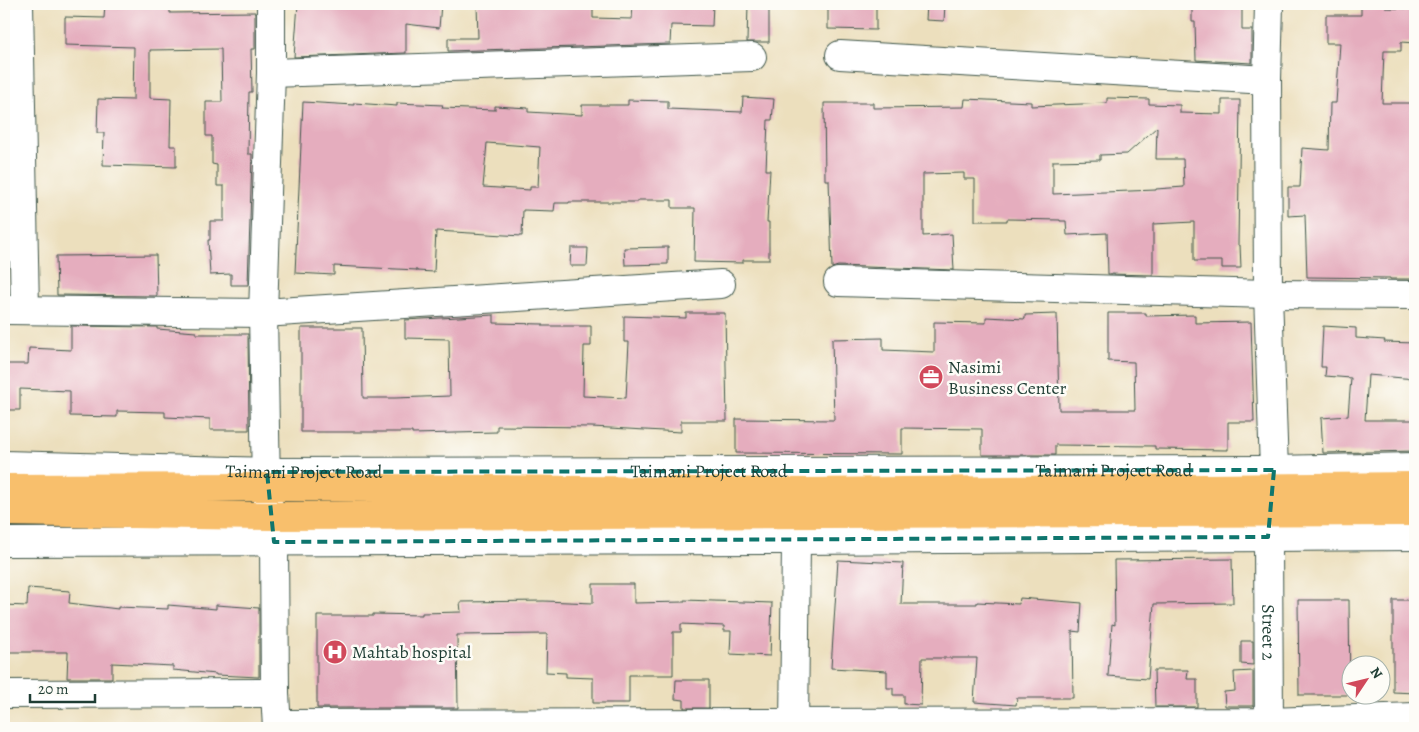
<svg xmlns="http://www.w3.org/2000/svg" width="1419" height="732" font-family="Alegreya,serif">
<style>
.building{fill:#e5adbe;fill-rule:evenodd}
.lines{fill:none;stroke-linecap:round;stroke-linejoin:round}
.minor-casing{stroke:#3e5549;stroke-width:30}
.major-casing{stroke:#3e5549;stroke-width:30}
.minor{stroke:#fff;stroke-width:28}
.major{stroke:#f8bf6c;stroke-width:28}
.marked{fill:none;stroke:#0f766e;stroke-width:4;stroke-dasharray:10 6;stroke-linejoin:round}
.labels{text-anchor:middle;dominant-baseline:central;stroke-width:5;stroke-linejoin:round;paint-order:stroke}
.poi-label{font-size:18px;fill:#1f3d34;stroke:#fdfcf7;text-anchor:start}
.street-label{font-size:18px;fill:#1f3d34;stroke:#fdfcf7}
</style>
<rect width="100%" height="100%" fill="#fdfcf7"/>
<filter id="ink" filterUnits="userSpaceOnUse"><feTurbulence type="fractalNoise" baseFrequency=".02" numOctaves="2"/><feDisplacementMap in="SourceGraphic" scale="10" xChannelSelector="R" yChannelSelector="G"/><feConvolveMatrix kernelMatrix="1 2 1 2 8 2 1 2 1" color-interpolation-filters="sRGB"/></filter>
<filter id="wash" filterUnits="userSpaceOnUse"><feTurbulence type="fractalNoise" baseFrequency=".0096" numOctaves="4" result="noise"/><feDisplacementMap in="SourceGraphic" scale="20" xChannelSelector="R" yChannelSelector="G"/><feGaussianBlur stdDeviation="1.12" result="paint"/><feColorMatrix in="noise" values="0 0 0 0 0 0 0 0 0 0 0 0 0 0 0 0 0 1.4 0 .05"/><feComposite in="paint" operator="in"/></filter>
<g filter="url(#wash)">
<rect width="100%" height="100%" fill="#ecdfbd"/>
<g id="blocks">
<!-- building -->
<path class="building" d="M105,4H170V13L255,12V49H251L252,92H249L248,154H252L248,285H231V274L210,275L208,240H210V221H224V186H217V165L212,164V136H206V102H222L221,49L150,50V98L171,99L170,146H176V167L103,165L104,133H97L98,99L133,100L134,47L65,45V17L104,18Z
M298,4H441L439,28L406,24V53L294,57Z
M477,4H593V18L632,19L633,4H713L712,26L671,25L670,44L448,51V38H478Z
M748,4H769V42H747Z
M828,4H876V30L828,29Z
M927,4H945L944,21L926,20Z
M1192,4H1242V30H1252V63L1196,60L1195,22H1192Z
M1361,4H1386V8L1415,9V43L1401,42V51H1384L1382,103H1415V279H1390V278L1307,277L1305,215L1288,216V187H1300L1302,148L1329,150L1330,103H1336L1340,43H1326V15H1361Z
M743,97L774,99L772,120H768L766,170H770L767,222H769V260H743V263L694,262L695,208H672V200H638V202H569V203H555L554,211L523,210L522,236L436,231L434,272L417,271V270L334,266V275L295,273L303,102L354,105V103L397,106V103L443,105L442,108L495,110V106L528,108V112L582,115V105H628V100L668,101V109L742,112ZM487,143L540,147L538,187H530V190L483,187Z
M1107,98L1149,99V104L1180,105V113L1222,114V100H1240L1238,245H1240L1241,268H1222V261H1194V222L1153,224V275L1108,274L1107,233L1067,235L1066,221H1060V220L1007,219V221H975V179H964V173L923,174V236L952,234L954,270L838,266L832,268L829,180H825L824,103H873V108L964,107L965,99L1031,102V106L1107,103ZM1157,127L1156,159H1183L1184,187L1156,189V190L1053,194V161L1100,160V155L1127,154Z
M668,247V264L625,265L624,248Z
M571,248H588L587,266H570Z
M156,255L157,296L57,295L56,256Z
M686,313H725L727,421H681V432L592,427L497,426V432L412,434V432H301V328H362L363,398H395L450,396L449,339L405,338V320L494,315V323L543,324V326H591V346H584L583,396L626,398L629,342H624V316L686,318Z
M1108,313H1146V316L1195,315V323L1251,322L1254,422H1228V450L1155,449V446L1055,445V455H982V429L902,428V454L736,453V419L834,420L832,339L883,338V350L934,352V322L986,323V317L1025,319V315L1057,314L1059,410H1135L1134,362L1108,361Z
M71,326L157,327V329L196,332V334H248L249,430H210V419L165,417V412L117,411V417L70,416V391L20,389V410H4V364H28L29,348L71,350Z
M1323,326L1356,328V338L1385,340L1384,342L1415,343V379L1368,375L1365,420H1415V451L1323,453L1321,418L1348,416L1351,378L1325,376L1326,367H1321Z
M1232,559L1233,603L1154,604L1148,679L1108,676L1112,624L1115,625L1114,560Z
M838,560L903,563L901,604H977V602L1019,604L1020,598L1082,603L1080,632L1072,631L1073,698H1017L1016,705L974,702L977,658H922L921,705L904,704V695H893V688H887V671L831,668Z
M593,584H634V603L684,602V600L772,603L770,656L730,654L731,631H724V626L681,624V632H673V675H629V703H593V678L566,677V673L546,672L547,634L457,635L458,708H317V616H373V614L422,615V613L461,612L460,602L544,601L593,603Z
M28,588L70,591L69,603L118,609V607L168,609V605L216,609V605L259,608V677L216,675V674L173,670V666L112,663V678H67L68,652H4V605L27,606Z
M1298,600H1349L1350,695H1299Z
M1393,600H1415V693L1393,692Z
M1241,641H1253V665L1241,664Z
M1154,670H1188L1187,679H1197V707H1155Z
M1253,671V706H1225L1224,692L1235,691L1234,672Z
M676,680H709V708H684V700L675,699Z"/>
</g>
</g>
<g filter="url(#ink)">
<use href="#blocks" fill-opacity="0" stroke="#3e5549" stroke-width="1"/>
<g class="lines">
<defs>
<g id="minor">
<path d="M19,4L25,310"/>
<path d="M271,4V73L263,313L266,487L274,542L275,693L277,728"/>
<path id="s1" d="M1269,4L1267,80L1268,294L1274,470L1273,512L1268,537L1269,728"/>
<path d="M840,55L1267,80"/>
<path d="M271,73L752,57"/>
<path d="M838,282L1268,294L1415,295"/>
<path d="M4,310L263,313L721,284"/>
<path id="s2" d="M4,465L267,472L1274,470L1415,467"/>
<path d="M4,542L796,540L1415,536"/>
<path d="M4,694L275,693"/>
<path d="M277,724L1269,722L1415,717"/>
<path d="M794,728L796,540"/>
</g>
<path id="major" d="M4,488L266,487L807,492L1415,486
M4,512L270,516L1415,512"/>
</defs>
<!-- minor casing -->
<use href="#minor" class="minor-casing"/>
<!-- major casing -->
<use href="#major" class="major-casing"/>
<!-- minor -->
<use href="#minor" class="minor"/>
<!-- major -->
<use href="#major" class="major"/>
</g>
</g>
<!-- marked area -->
<path class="marked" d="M1274,470L1268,537L274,542L267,472Z"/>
<!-- icons -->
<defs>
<symbol id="office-disc" viewBox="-11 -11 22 22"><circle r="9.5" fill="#d1495b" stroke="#fdfcf7"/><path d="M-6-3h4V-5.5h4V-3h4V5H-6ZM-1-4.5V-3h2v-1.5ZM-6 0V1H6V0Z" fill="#fff"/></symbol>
<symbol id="hospital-disc" viewBox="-11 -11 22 22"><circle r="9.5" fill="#d1495b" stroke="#fdfcf7"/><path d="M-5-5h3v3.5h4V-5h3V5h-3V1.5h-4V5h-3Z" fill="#fff"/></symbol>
</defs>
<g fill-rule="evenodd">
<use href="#office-disc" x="917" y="363" width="28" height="28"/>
<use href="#hospital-disc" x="321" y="638" width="28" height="28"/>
</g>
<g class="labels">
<!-- poi labels -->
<g class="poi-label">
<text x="948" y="367">Nasimi<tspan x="948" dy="21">Business Center</tspan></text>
<text x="352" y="652">Mahtab hospital</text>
</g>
<!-- street labels -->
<g class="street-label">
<text stroke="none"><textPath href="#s2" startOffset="1110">Taimani Project Road</textPath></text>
<text stroke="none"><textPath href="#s2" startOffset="300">Taimani Project Road</textPath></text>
<text stroke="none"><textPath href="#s2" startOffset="705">Taimani Project Road</textPath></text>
<text stroke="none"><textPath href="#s1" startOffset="629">Street 2</textPath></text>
</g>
</g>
<!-- margin -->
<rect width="1419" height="732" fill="none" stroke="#fdfcf7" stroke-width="20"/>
<!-- north arrow -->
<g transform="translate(1366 680) rotate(55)"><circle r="24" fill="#fdfcf7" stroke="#a4b0a9"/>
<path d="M0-4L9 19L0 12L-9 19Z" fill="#d1495b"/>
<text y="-8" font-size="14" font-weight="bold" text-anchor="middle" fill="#1f3d34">N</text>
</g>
<!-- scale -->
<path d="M30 694v8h65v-8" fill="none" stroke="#1f3d34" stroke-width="2.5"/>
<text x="38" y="694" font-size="15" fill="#1f3d34" stroke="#fdfcf7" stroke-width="4" paint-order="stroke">20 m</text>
</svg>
